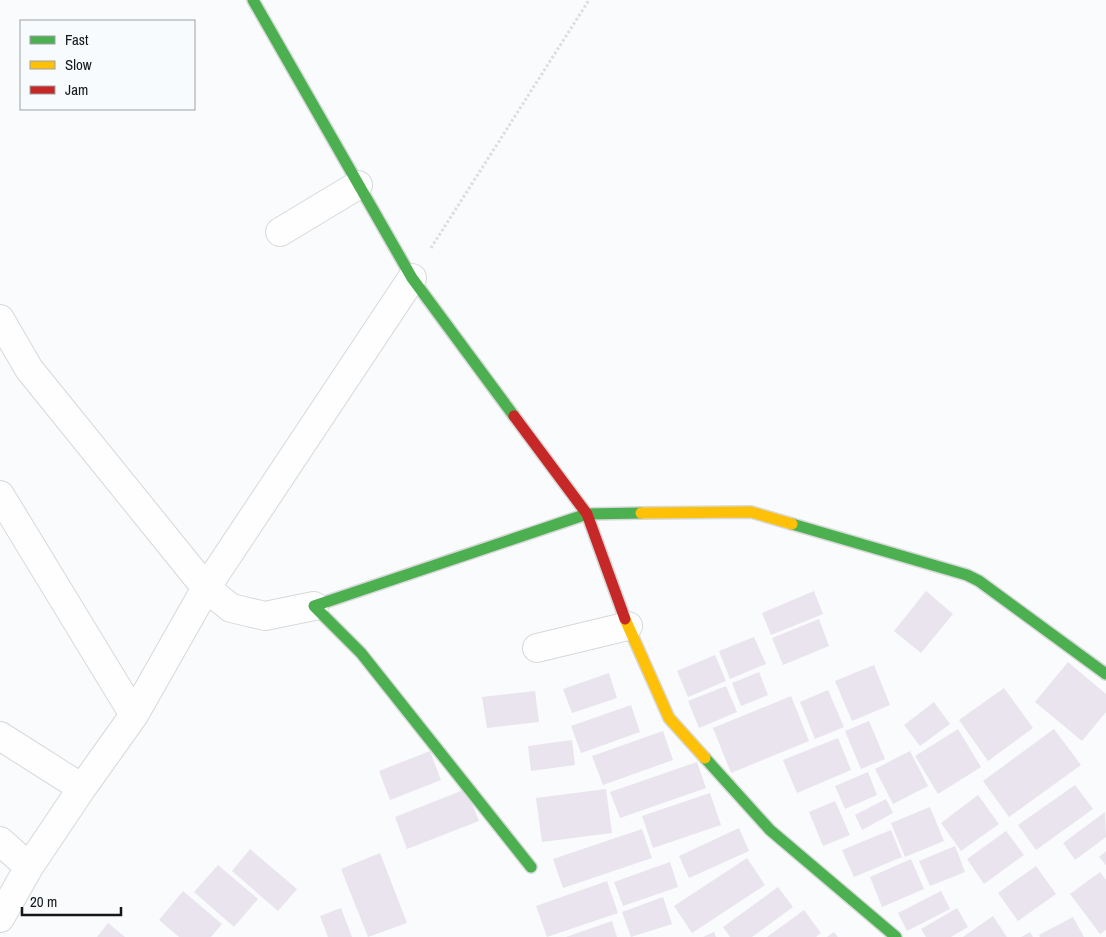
<svg xmlns="http://www.w3.org/2000/svg" width="1106" height="937" font-family="'Archivo Narrow',sans-serif">
<style>
.building{fill:#eae4ef}
.lines{fill:none;stroke-linecap:round;stroke-linejoin:round}
.street-casing{stroke:#d7d8d9;stroke-width:30}
.fast-casing{stroke:#d7d8d9;stroke-width:14}
.slow-casing{stroke:#d7d8d9;stroke-width:14}
.jam-casing{stroke:#d7d8d9;stroke-width:14}
.path{stroke:#dcdddd;stroke-width:3;stroke-dasharray:2.5 2.5;stroke-linecap:butt}
.street{stroke:#fefeff;stroke-width:28}
.fast{stroke:#4caf50;stroke-width:11}
.slow{stroke:#ffc107;stroke-width:11}
.jam{stroke:#c62828;stroke-width:11}
</style>
<rect width="100%" height="100%" fill="#f9fbfc"/>
<!-- building -->
<path class="building" d="M814,591L823,614L771,635L762,613Z
M926,591L953,614L921,653L894,631Z
M819,619L829,646L783,665L772,638Z
M754,637L766,664L730,679L719,651Z
M715,655L726,681L688,697L677,671Z
M1068,662L1106,694V712L1082,741L1035,702Z
M874,665L890,705L852,721L835,681Z
M759,672L768,695L741,706L732,683Z
M609,673L617,698L572,713L563,689Z
M726,686L737,712L699,728L688,701Z
M1004,688L1033,728L988,761L959,720Z
M828,690L844,727L815,739L800,702Z
M535,691L539,722L487,728L482,697Z
M791,696L809,741L731,773L713,728Z
M934,702L950,724L920,746L904,725Z
M631,705L640,732L581,753L571,726Z
M869,721L885,759L861,769L845,731Z
M958,729L981,767L938,794L915,756Z
M1054,729L1081,765L1009,817L983,781Z
M663,731L673,760L603,785L592,756Z
M838,738L851,770L797,793L783,760Z
M572,740L575,765L531,771L528,746Z
M430,751L441,780L390,800L379,771Z
M910,751L928,786L893,804L875,769Z
M697,762L706,788L620,818L610,792Z
M868,772L877,795L845,809L835,786Z
M1075,785L1093,809L1036,850L1018,825Z
M466,789L479,821L407,849L395,817Z
M606,789L612,833L542,842L536,798Z
M710,793L721,825L653,848L642,816Z
M978,795L999,824L961,851L941,823Z
M886,799L893,813L862,830L855,815Z
M835,801L850,835L823,846L809,812Z
M930,807L944,841L905,857L891,823Z
M1105,812L1106,837L1075,860L1063,843Z
M739,828L749,851L689,878L679,856Z
M642,829L652,858L563,888L553,859Z
M891,830L902,857L854,877L842,850Z
M1006,831L1024,855L984,884L967,859Z
M955,846L965,872L930,886L919,861Z
M250,849L297,889L278,911L232,871Z
M1106,851V865L1099,857Z
M380,853L407,923L368,937L341,869Z
M747,858L765,885L692,933L674,906Z
M911,859L924,889L882,907L870,877Z
M670,862L678,887L623,906L614,882Z
M218,865L258,899L234,927L194,892Z
M1036,866L1056,894L1018,921L998,893Z
M1100,872L1106,880V930L1100,934L1070,894Z
M607,881L618,913L547,937L536,906Z
M778,887L793,907L752,937H730L723,927Z
M183,891L222,924L211,937H179L159,920Z
M941,891L950,909L907,931L898,913Z
M663,897L672,924L631,937L622,912Z
M341,908L352,937H328L320,916Z
M957,908L968,927L951,937H926L921,929Z
M804,910L821,933L816,937H767Z
M993,916L1007,937H963Z
M1073,917L1084,937H1040L1039,935Z
M612,921L617,937H566Z
M108,923L125,937H97Z
M714,932L716,937H703Z
M834,932L838,937H827Z
M1030,932L1033,937H1021Z"/>
<g class="lines">
<defs>
<path id="street" d="M280,232L358,185
M0,319L29,369L206,588L231,608L265,616L314,606
M0,495L134,715
M537,648L628,626
M0,736L82,788
M0,841L29,867
M0,918L29,867L82,788L134,715L206,588L412,278"/>
<path id="fast" d="M253,0L412,278L514,416
M792,524L967,575L979,581L1106,674
M705,758L770,830L896,937
M531,867L361,653L314,606L587,514L641,513"/>
<path id="slow" d="M641,513L751,512L792,524
M625,619L669,718L705,758"/>
<path id="jam" d="M514,416L587,514L625,619"/>
</defs>
<!-- street casing -->
<use href="#street" class="street-casing"/>
<!-- fast casing -->
<use href="#fast" class="fast-casing"/>
<!-- slow casing -->
<use href="#slow" class="slow-casing"/>
<!-- jam casing -->
<use href="#jam" class="jam-casing"/>
<!-- path -->
<path class="path" d="M431,248L589,0"/>
<!-- street -->
<use href="#street" class="street"/>
<!-- fast -->
<use href="#fast" class="fast"/>
<!-- slow -->
<use href="#slow" class="slow"/>
<!-- jam -->
<use href="#jam" class="jam"/>
</g>
<!-- legend -->
<rect x="20" y="20" width="175" height="90" fill="#f8fbfd" stroke="#9ea0a1"/>
<rect x="30" y="36" width="25" height="8" fill="#4caf50" stroke="#9ea0a1"/>
<text x="65" y="45" font-size="15" fill="#171718">Fast</text>
<rect x="30" y="61" width="25" height="8" fill="#ffc107" stroke="#9ea0a1"/>
<text x="65" y="70" font-size="15" fill="#171718">Slow</text>
<rect x="30" y="86" width="25" height="8" fill="#c62828" stroke="#9ea0a1"/>
<text x="65" y="95" font-size="15" fill="#171718">Jam</text>
<!-- scale -->
<path d="M22 907v8h99v-8" fill="none" stroke="#171718" stroke-width="2.5"/>
<text x="30" y="907" font-size="15" fill="#171718" stroke="#f8fbfd" stroke-width="4" paint-order="stroke">20 m</text>
</svg>
